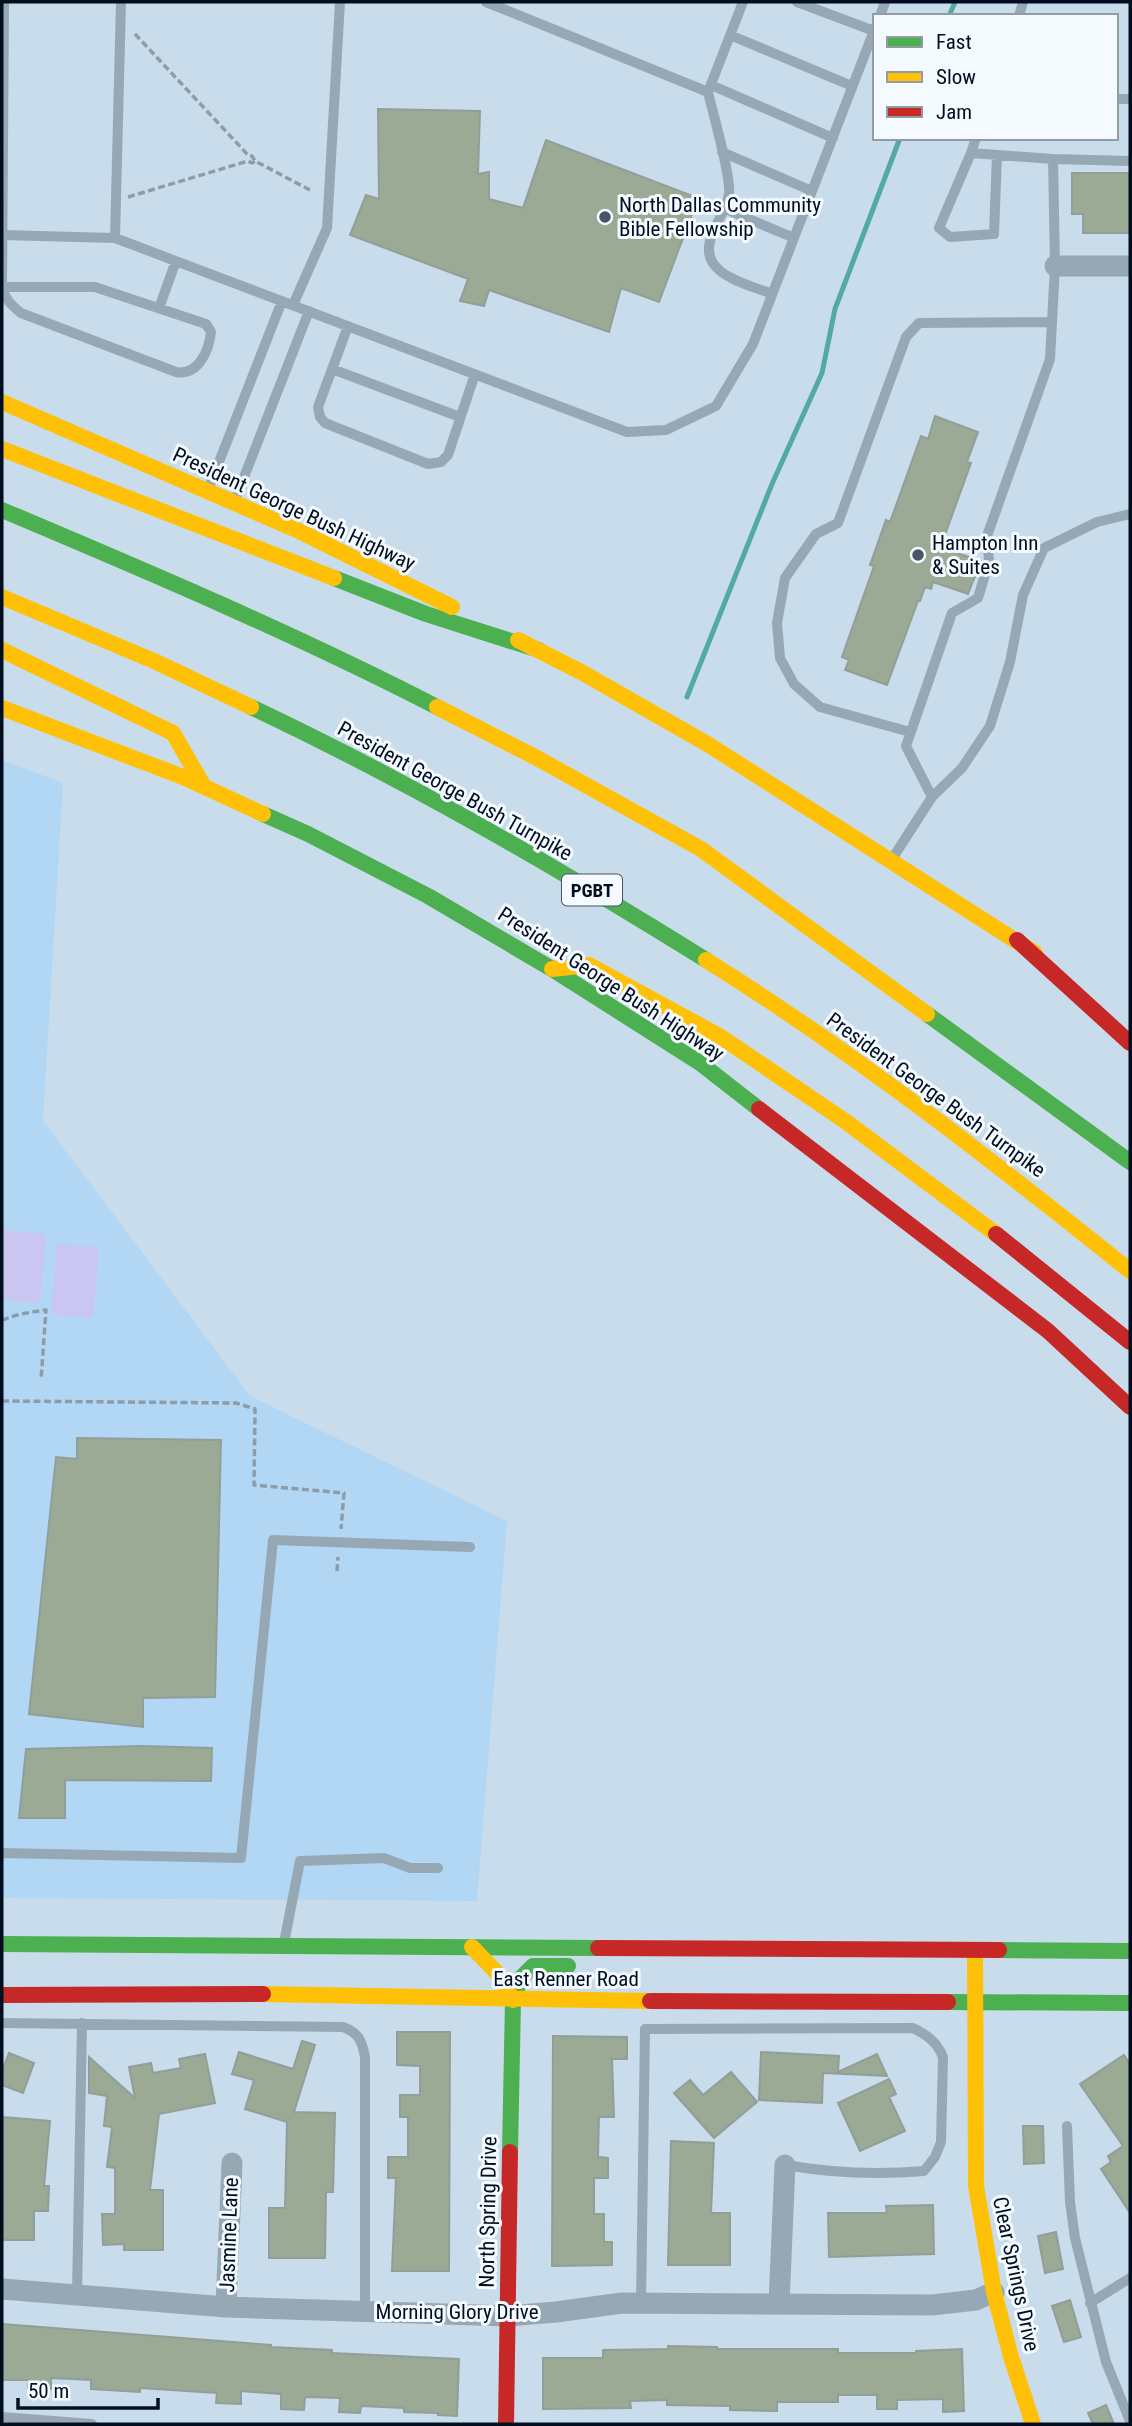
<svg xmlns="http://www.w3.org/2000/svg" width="1132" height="2426" font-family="'Roboto Condensed',sans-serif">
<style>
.built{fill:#b1d7f5}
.green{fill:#cbc5f2}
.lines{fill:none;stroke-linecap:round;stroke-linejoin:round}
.stream{stroke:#53aaa5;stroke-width:5}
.building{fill:#9aaa94;stroke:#929e99;stroke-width:2}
.path{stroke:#8e9ca8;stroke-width:3.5;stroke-dasharray:7 3.5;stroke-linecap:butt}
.lane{stroke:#97a8b5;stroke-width:10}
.street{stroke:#97a8b5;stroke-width:21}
.fast{stroke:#4caf50;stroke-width:16}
.slow{stroke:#ffc107;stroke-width:16}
.jam{stroke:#c62828;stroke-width:16}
.poi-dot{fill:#465666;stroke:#f4faff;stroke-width:2.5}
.labels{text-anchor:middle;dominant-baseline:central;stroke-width:6;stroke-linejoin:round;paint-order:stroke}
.shield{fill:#f4faff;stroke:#495562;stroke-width:2}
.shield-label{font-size:19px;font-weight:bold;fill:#000e1f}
.poi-label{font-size:21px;fill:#000e1f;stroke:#f4faff;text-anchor:start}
.street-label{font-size:21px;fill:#000e1f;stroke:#f4faff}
</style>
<rect width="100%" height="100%" fill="#c8dceb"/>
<!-- built -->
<path class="built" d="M2,760L63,783L43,1121L250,1396L507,1521L477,1901L2,1898Z"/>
<!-- green -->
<path class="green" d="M2,1230L46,1234L40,1303L2,1299Z
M57,1244L99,1247L93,1318L51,1314Z"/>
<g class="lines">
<!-- stream -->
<path class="stream" d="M949,16L955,2
M687,697L772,484L822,373L835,309L900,138"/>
</g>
<!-- building -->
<path class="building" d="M378,109L480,111L478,174L489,172V199L523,208L546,140L698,198L659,302L621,288L609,332L489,290L484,306L460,301L468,279L350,235L366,195L379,199Z
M1072,173H1130V233H1083V214H1072Z
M935,416L978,432L967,462L971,463L942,543L947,545L945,549L981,561L968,594L933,582L931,589L925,587L920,601H918L887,685L845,670L849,660L842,657L874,566L870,565L886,520L890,522L921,436L928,439Z
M77,1438L221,1440L215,1697L143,1698V1727L29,1714L56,1457L77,1459Z
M142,1746L212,1748L211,1781L65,1780V1818H19L26,1749Z
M397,2032H450L449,2271H392L396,2178H388V2157H408V2117H400V2095H420V2066L397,2065Z
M553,2036L627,2037V2059H612L614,2117H599L598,2157L608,2158V2178H594V2214H604V2242H612V2265L552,2266Z
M302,2041L315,2045L294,2112L335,2113L333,2192H326L325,2258H269V2208H285L287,2122L245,2109L254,2080L232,2074L239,2052L293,2069Z
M761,2052L839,2056L838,2072L877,2054L887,2076L823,2073L822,2103L759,2100Z
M9,2053L34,2063L23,2093L2,2085V2071Z
M205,2054L215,2103L159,2114L150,2190H163V2250H124V2244L103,2245L102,2214H115V2168L107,2167L112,2127L104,2126L107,2096L89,2093V2057L135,2098L129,2067L151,2063L153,2073L181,2068L179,2059Z
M1124,2055L1130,2064V2213L1101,2169L1111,2162L1108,2156L1123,2146L1080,2084Z
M731,2072L757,2102L714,2138L674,2093L690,2080L703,2095Z
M889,2079L896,2094L889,2097L905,2131L860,2151L838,2103Z
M2,2117L50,2121L44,2186H49L48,2211H34V2240H2Z
M1023,2126H1043L1044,2163L1024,2164Z
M671,2141L714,2143L711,2213H730V2265H668Z
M933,2205L934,2254L829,2257L828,2213H887L886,2206Z
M1056,2232L1063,2269L1045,2273L1038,2236Z
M1070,2300L1081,2337L1064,2342L1052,2306Z
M2,2324L271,2345V2347L332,2350V2353L459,2359L457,2416L438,2415V2413L404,2412V2408L361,2406L360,2413L339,2412L340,2398L305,2397L304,2410L281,2409V2394L241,2391V2404L216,2403L217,2393L140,2388V2392L91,2389V2380L51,2378V2389L28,2388L29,2380H2Z
M668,2346L717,2347V2349H838V2353H916V2351L962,2349L964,2411L943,2412V2399L897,2400V2409H877V2395H838V2402H777V2411L730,2410V2406L667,2405V2400L630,2401L631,2408L543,2409V2358H603V2350L668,2349Z
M1106,2405L1114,2424H1093L1088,2413Z"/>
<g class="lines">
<!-- path -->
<path class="path" d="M135,34L249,156H252L255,161L310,190
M128,197L248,161L252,163L255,161
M2,1320L20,1314L46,1310L41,1380
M2,1401L236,1403L255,1409L254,1485L344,1493L341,1529
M337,1571L338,1557"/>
<!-- lane -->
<path class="lane" d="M486,2L708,92L743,2
M797,2L874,31
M880,16L885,2
M1019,16L1023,2
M730,35L852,86
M711,85L833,138
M708,92C713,114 731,175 729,194C727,207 717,222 712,235C696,274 745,283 772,294
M1116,99H1130
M722,152L812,191
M971,153L976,138
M1053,159L1130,161
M723,208L794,238
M2,235L115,238L627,432L666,430L716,406L753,344L875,28
M115,238L121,2
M2,287H95L206,324L211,332C209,351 198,376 176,372L21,313C11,305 5,299 2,287L4,2
M293,305L327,228L340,2
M159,308L176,261
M348,326L318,407L320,417L325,423L428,464L441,462L448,455L475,374
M332,369L460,417
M208,490L282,301
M235,500L309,311
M910,732L820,707L794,684L780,658L777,623L785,578L816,534L838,523L906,337L919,323L1052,322
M932,797L962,768L990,726L1010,662L1023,595L1044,548L1097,522L1130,514
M892,859L932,797L906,746L952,613L978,598L989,561L987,536L1050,359L1055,266L1053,159L971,153L939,228L950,237L994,234L997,155
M2,1853L241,1858L273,1540L470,1547
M284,1943L300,1861L384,1858L410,1868H438
M2,2023L343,2027C359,2033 362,2041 365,2057V2312
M1067,2126L1070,2202L1075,2238L1106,2362L1130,2421
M77,2295L82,2023
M641,2303L645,2029L913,2028C927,2035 937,2042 943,2057L941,2142L935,2157L924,2171C877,2175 831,2173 785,2165
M1090,2303L1130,2278
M2,2417L92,2424"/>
<!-- street -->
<path class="street" d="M1055,266H1130
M2,2289L226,2307L508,2316L556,2312L622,2303L932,2305L976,2300L994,2292
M779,2304L785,2165
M226,2307L232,2163"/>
<!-- fast -->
<path class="fast" d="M2,510C149,572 295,634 437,707
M334,578L426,614L539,650
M251,707C408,781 558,868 706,960
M263,814L308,834L428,896L552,969L700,1063L759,1109
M927,1014L1130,1162
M2,1944L598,1948
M999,1950L1130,1951
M948,2002L1130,2003
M510,2152L513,2000L521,1978L533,1966H568"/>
<!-- slow -->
<path class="slow" d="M2,402L299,531L452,607
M2,449L334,578
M2,597L154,661L251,707
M518,640L583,673L709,745L1035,953
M2,650L173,733L203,785
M437,707L537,758L701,849L927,1014
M2,708L183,777L263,814
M706,960C855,1053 993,1161 1130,1271
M552,969L589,965L721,1037L845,1121L996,1234
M472,1947L498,1974L513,2000
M975,1950L976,2186L994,2292L1011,2357L1033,2424
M263,1994L650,2001"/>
<!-- jam -->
<path class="jam" d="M1017,940L1130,1043
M759,1109L1048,1331L1130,1407
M996,1234L1130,1342
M598,1948L999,1950
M2,1995L263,1994
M650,2001L948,2002
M506,2424L510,2152"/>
</g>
<!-- markers -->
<g class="poi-dot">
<circle cx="605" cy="217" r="7"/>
<circle cx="918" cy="555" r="7"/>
</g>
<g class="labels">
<!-- shield labels -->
<rect class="shield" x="562" y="874.5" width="60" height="31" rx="5"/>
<g class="shield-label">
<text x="592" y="890">PGBT</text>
</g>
<!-- poi labels -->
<g class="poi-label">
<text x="619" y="205">North Dallas Community<tspan x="619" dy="24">Bible Fellowship</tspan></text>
<text x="932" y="543">Hampton Inn<tspan x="932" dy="24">&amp; Suites</tspan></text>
</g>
<!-- street labels -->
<g class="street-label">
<text transform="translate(294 509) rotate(25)">President George Bush Highway</text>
<text transform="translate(455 791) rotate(29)">President George Bush Turnpike</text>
<text transform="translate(611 984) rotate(33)">President George Bush Highway</text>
<text transform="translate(936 1095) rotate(36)">President George Bush Turnpike</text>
<text x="566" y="1979">East Renner Road</text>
<text transform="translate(488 2212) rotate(-89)">North Spring Drive</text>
<text transform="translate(229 2235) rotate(-88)">Jasmine Lane</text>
<text transform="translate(1016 2274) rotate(78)">Clear Springs Drive</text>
<text x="457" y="2312">Morning Glory Drive</text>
</g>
</g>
<!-- border -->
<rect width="1132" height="2426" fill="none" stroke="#000e1f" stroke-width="7"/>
<!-- legend -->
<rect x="873" y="14" width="245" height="126" fill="#f4faff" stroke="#929ca5" stroke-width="2"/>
<rect x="887" y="37" width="35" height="10" fill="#4caf50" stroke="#929ca5" stroke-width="2"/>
<text x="936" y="49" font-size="21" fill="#000e1f">Fast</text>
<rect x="887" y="72" width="35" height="10" fill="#ffc107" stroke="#929ca5" stroke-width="2"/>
<text x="936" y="84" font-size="21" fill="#000e1f">Slow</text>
<rect x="887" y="107" width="35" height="10" fill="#c62828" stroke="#929ca5" stroke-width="2"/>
<text x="936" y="119" font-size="21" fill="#000e1f">Jam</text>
<!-- scale -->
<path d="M18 2398v10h140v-10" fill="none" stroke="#000e1f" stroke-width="3.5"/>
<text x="28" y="2398" font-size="21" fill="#000e1f" stroke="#f4faff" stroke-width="5" paint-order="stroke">50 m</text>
</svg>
